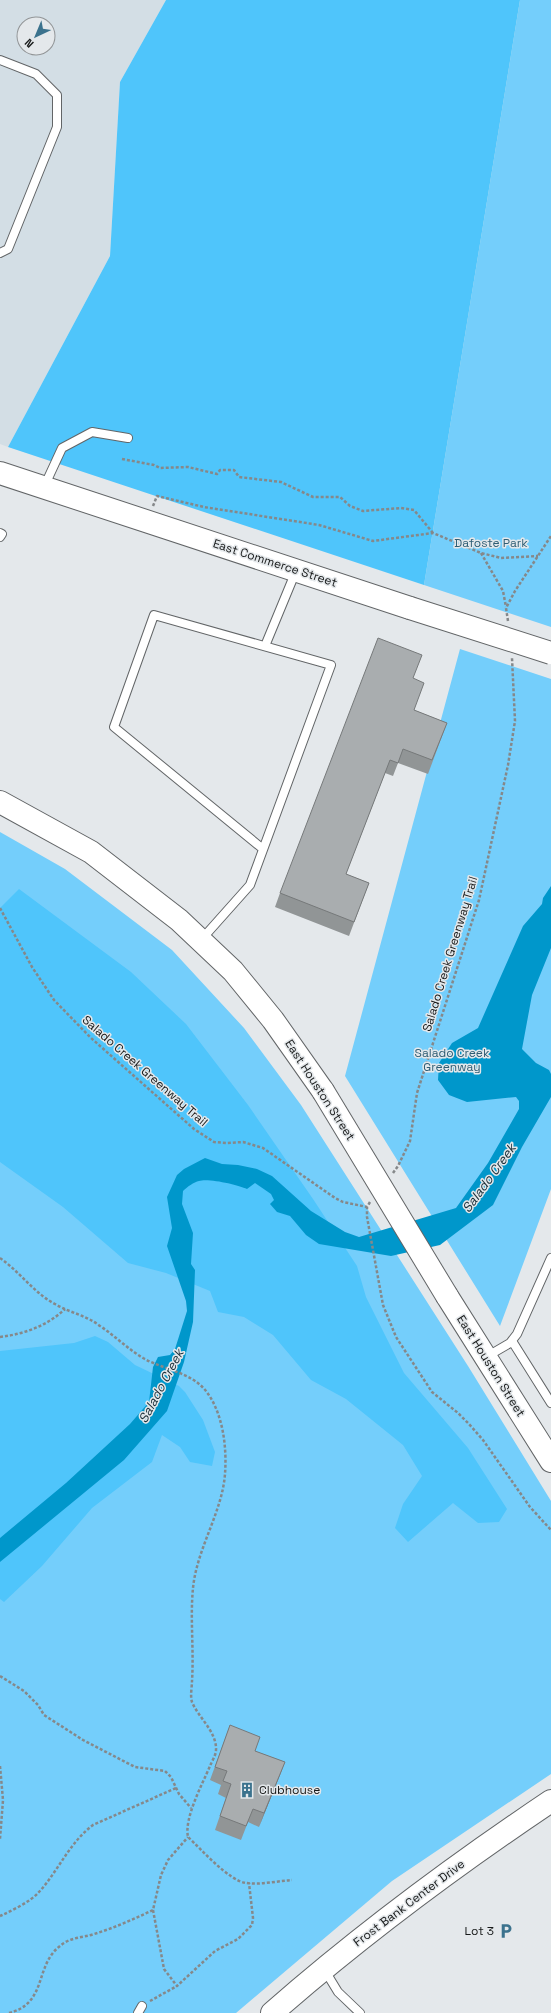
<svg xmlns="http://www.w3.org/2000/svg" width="551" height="2013" font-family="'Space Grotesk',sans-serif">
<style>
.built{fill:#d3dee5;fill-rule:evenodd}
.green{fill:#74cefb}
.forest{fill:#4fc5fb}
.water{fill:#0097cb}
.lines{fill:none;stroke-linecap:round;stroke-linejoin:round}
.service-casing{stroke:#626567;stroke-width:10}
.secondary-casing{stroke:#626567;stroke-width:24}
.primary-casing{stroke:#626567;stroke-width:24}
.path{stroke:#85888a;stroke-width:2.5;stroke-dasharray:3 2;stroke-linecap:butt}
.service{stroke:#fff;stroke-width:8}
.secondary{stroke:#fff;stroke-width:22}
.primary{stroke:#fff;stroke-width:22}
.secondary-bridge-casing{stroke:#626567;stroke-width:24;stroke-linecap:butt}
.primary-bridge-casing{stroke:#626567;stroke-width:24;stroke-linecap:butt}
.secondary-bridge{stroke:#fff;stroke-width:22}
.primary-bridge{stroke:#fff;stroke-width:22}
.wall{fill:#919596}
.shaded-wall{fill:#76797a}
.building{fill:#a9adaf;stroke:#76797a}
.labels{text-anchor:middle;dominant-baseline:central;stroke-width:3;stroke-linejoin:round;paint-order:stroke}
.park-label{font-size:12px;fill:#2f5e75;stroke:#e4e8eb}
.street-label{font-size:12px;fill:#171919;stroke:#e4e8eb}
.poi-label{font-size:12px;fill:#171919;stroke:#e4e8eb;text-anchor:start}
.water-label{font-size:13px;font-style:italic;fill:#1b2f39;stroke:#e4e8eb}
</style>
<rect width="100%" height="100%" fill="#e4e8eb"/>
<!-- built -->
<path class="built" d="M0,0H166L120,82L110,256L8,447L0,444ZM24,24H48V48H24Z"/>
<!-- green -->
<path class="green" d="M520,0H551V627L424,585Z
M460,649L551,679V1189L500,1326L345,1076Z
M0,832L65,869L172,950L244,1028L301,1105L468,1366L551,1501V1774L392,1881L236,2013H0Z"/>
<!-- forest -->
<path class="forest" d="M166,0H520L424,585L8,447L110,256L120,82Z
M19,889L131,972L186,1024L248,1105L313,1199L357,1266L366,1297L404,1373L468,1448L507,1509L499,1522L478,1523L453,1503L408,1542L395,1528L403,1504L422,1476L403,1445L346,1399L311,1380L273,1335L244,1317L218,1312L210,1291L166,1273L128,1263L63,1207L0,1162V908Z
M95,1336L108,1342L135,1365L179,1386L185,1392L203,1420L215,1452L212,1466L190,1462L180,1447L162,1435L152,1462L92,1508L42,1566L4,1602L0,1599V1351L74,1343Z"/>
<!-- water -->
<path class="water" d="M551,886V948L532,995L522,1049L536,1063L549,1070L551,1074V1097L522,1147L493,1205L440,1245L391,1256L319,1244L306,1235L290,1216L277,1212L270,1204L274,1200L271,1194L255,1183L247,1189C238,1185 209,1178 199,1181C194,1182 187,1187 183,1191L182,1204L193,1233L191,1264L195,1270L193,1322L184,1362L167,1411L124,1460L0,1562V1538L66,1483L130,1424L149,1402L153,1367L158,1357L170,1355L175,1349L187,1311L186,1301L167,1246L172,1228L167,1197L177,1175L184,1169L205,1158L222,1164L238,1165L257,1169L272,1176L311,1211L345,1232L359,1237L456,1208L488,1163L519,1109V1101L516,1097L467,1102L449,1095L438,1080L439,1063L452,1043L478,1028L523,926L542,904L543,898Z"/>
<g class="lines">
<defs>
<path id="service" d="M0,60L36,74L57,95V127L8,249L0,253
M44,487L62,448L92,432L128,438
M0,533L2,534L0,537
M265,646L296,571
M201,940L250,885L331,665L154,615L114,727L263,849
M512,1341L551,1403
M486,1357L510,1343L517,1334L551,1258
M324,1969L338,1992L360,2013
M138,2013L142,2006"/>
<path id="secondary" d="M0,802L91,852L179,920L233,971L273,1020L323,1091
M447,1296L551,1461
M272,2013C360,1936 454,1866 551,1801"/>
<path id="primary" d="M0,473L410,608"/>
</defs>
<!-- service casing -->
<use href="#service" class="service-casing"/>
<!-- secondary casing -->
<use href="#secondary" class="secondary-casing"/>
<!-- primary casing -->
<use href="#primary" class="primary-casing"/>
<!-- path -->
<path class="path" d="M122,459L154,465L160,468L188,467L217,474L220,470H234L239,477L281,482L313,497H340L350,506L363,511L401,508L414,510L433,533
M153,506L157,496L204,507L319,525L373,541L433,533L481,553L501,558L538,556
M481,553L503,591L506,607
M508,621L506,608L515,591L551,536
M0,908L32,967L54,1000L91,1038L194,1129L214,1142L227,1143L243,1142L263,1148L335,1198L343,1202L367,1207
M393,1173L398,1166L410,1141L417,1093L479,900L508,765L515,721L512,658
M370,1202L367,1207V1217L383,1305L396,1337L432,1392L458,1413L469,1424L483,1440L530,1507L551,1530
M0,1258C20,1272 34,1293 55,1304C70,1313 86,1315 100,1326C115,1336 128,1349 143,1358C164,1370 191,1372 206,1391C223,1413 227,1447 225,1474C222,1513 197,1548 193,1588C190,1618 194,1650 192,1681C192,1687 190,1696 192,1702C198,1717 217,1732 216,1750C216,1755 212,1761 210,1766C202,1785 184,1818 188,1837C201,1849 229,1881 246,1883C261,1885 277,1881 292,1880
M0,1337C24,1334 47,1326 65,1309
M0,1676L24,1691L38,1705L44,1715L83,1740L135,1767L165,1771L171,1777L179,1794L191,1808
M0,1766L3,1800L0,1839
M153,1910L164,1969L177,1986L215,1951L238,1939L252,1925L253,1918L249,1883
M0,1916C13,1910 30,1902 39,1892C59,1870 69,1843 93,1825L176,1788
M150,2001L177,1986
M9,2013C48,2003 34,1966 60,1946C70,1937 82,1938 94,1934C114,1928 134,1919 153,1910L161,1875L168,1860L188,1837"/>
<!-- service -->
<use href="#service" class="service"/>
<!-- secondary -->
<use href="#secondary" class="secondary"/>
<!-- primary -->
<use href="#primary" class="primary"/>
<defs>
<path id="secondary-bridge" d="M323,1091L447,1296"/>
<path id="primary-bridge" d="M410,608L551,653"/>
</defs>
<!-- secondary-bridge casing -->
<use href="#secondary-bridge" class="secondary-bridge-casing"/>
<!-- primary-bridge casing -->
<use href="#primary-bridge" class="primary-bridge-casing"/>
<!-- secondary-bridge -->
<use href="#secondary-bridge" class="secondary-bridge"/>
<!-- primary-bridge -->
<use href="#primary-bridge" class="primary-bridge"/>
</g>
<!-- wall -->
<path class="wall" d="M414,710L447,723L428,774L398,763L393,776L385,773L346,874L369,883L349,936L275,907L280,893Z
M230,1725L255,1751L285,1762L259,1827L248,1822L241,1840L215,1830L226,1798L218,1794L221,1785L210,1780Z"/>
<!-- shaded-wall -->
<path class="shaded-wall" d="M285,1762L280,1775L259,1827L264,1813Z"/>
<!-- building -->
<path class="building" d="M378,638L422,655L413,678L424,683L414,710L447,723L432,760L403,749L398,763L390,760L346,874L369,883L354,922L280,893Z
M230,1725L260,1737L255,1751L285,1762L264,1813L253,1809L246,1826L220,1816L231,1784L223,1781L227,1771L215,1767Z"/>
<!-- icons -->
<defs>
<symbol id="building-bare" viewBox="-9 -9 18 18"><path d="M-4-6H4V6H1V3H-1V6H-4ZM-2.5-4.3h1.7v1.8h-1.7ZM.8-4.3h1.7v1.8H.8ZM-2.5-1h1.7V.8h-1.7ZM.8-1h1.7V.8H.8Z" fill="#3b728d" stroke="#e4e8eb" stroke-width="2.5" paint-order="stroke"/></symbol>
<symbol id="parking-bare" viewBox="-9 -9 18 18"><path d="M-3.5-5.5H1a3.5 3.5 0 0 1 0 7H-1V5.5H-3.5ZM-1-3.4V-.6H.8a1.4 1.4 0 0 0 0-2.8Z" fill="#3b728d" stroke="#e4e8eb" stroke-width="2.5" paint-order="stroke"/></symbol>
</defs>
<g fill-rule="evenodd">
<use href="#building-bare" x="236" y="1779" width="22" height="22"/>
<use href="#parking-bare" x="495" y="1920" width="22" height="22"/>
</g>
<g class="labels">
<!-- park labels -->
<g class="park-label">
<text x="491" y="543">Dafoste Park</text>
<text x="452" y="1053">Salado Creek<tspan x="452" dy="14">Greenway</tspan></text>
</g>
<!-- street labels -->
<g class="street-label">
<text transform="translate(275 563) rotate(18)">East Commerce Street</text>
<text transform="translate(450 954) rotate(-73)">Salado Creek Greenway Trail</text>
<text transform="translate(145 1071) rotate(41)">Salado Creek Greenway Trail</text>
<text transform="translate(320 1090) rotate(57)">East Houston Street</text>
<text transform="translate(491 1366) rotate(58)">East Houston Street</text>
<text transform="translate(409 1903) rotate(-37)">Frost Bank Center Drive</text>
</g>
<!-- poi labels -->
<g class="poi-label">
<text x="259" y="1790">Clubhouse</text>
<text x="494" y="1931" text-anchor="end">Lot 3</text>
</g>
<!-- water labels -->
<g class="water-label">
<text transform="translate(489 1178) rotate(-54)">Salado Creek</text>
<text transform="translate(161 1386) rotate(-62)">Salado Creek</text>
</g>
</g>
<!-- north arrow -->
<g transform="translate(36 36) rotate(224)"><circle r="19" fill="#e4e8eb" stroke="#929597"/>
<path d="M0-3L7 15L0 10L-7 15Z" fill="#3b728d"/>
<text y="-6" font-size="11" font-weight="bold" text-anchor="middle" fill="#171919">N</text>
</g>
</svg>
